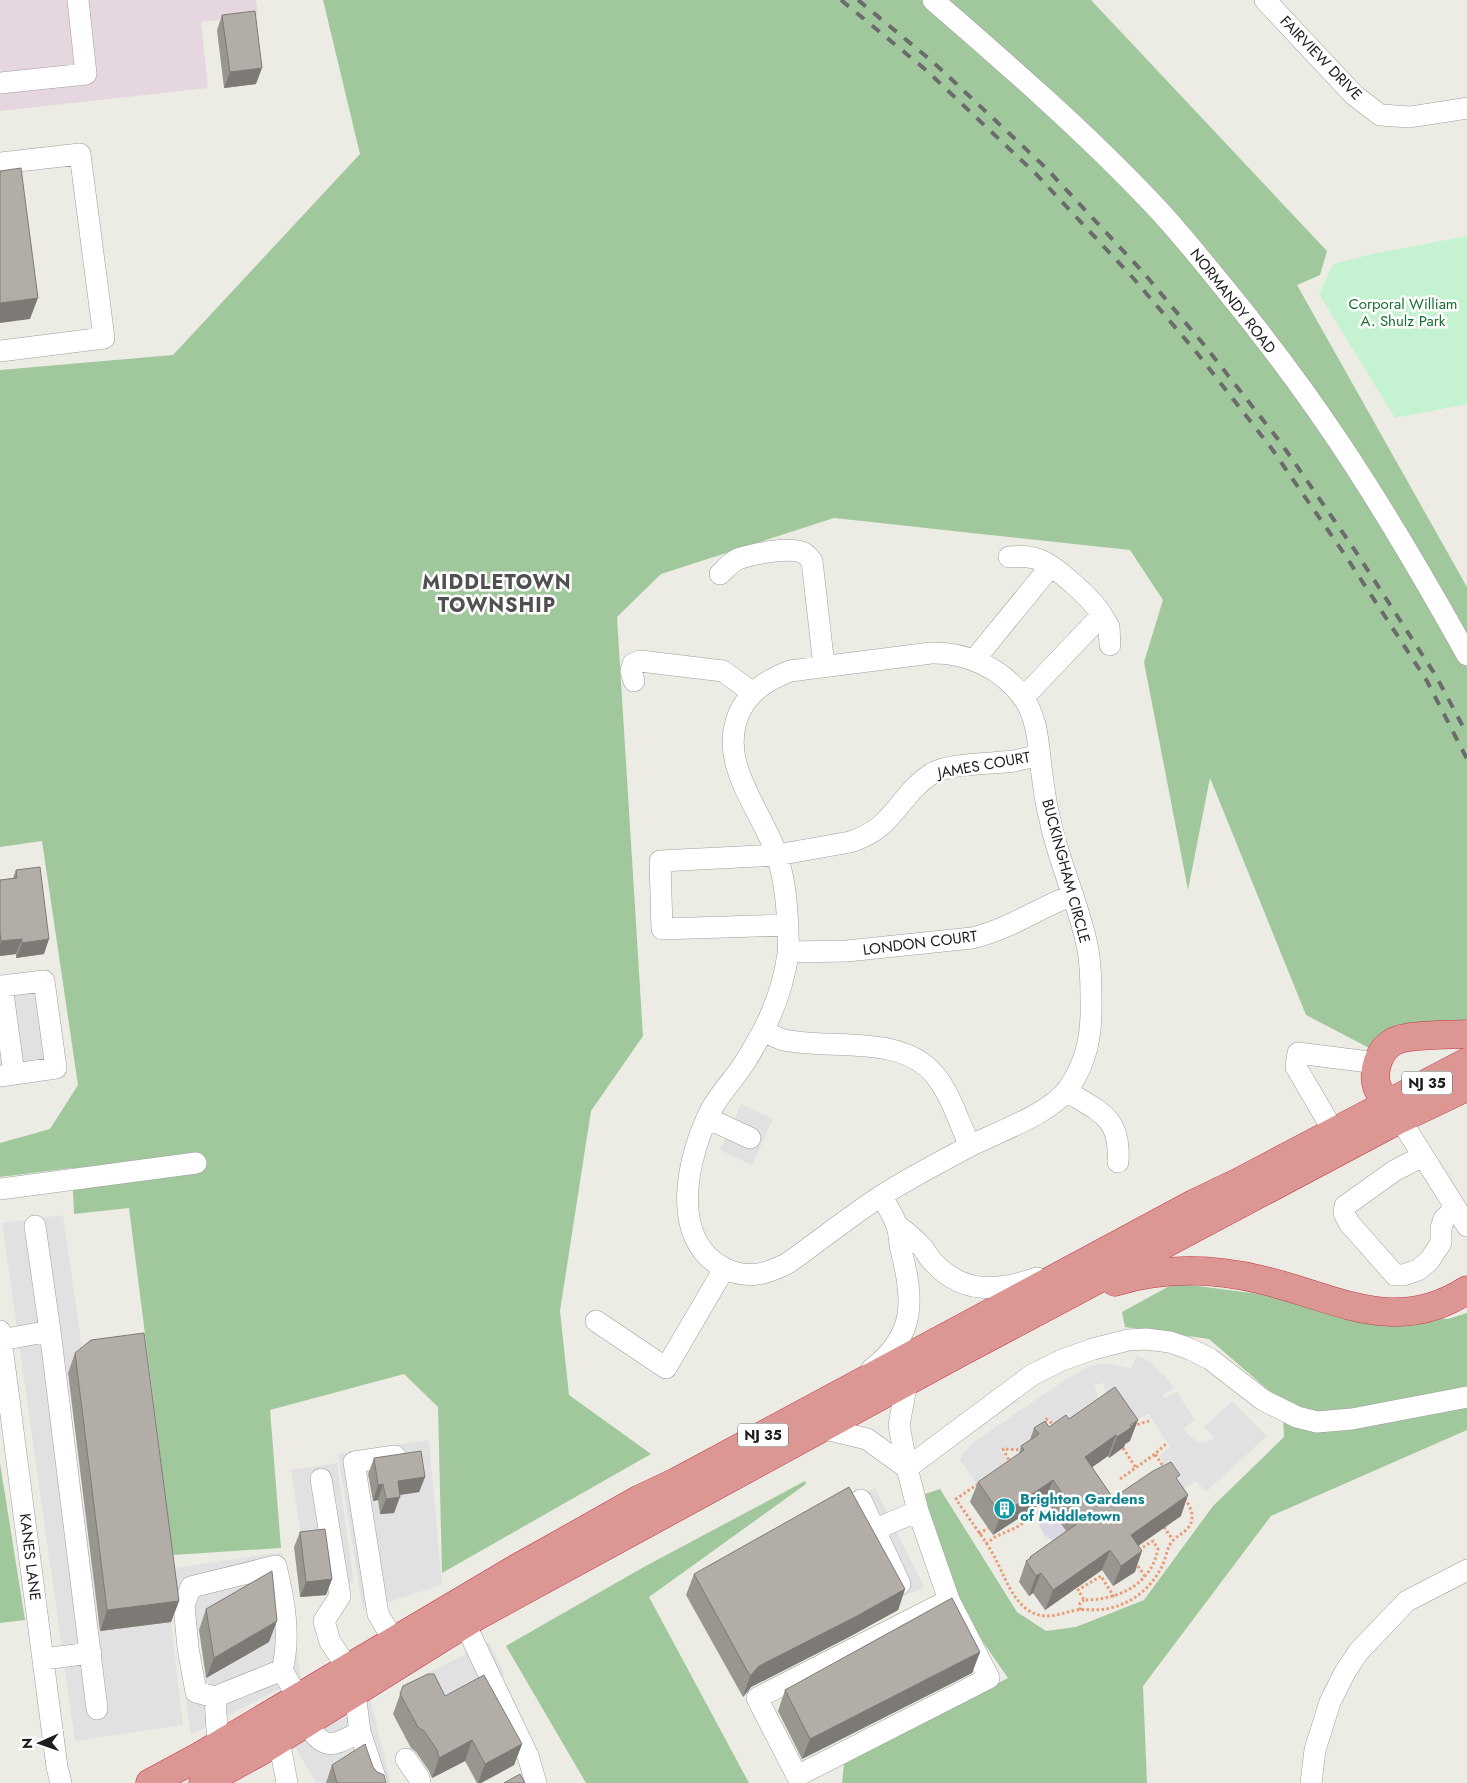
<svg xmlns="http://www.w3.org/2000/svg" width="1467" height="1783" font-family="Jost,sans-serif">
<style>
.industrial{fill:#e5d6df}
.forest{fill:#a1c89d}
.park{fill:#c5f3d2}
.parking{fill:#e1e1e1;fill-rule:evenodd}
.plaza{fill:#dad8e2}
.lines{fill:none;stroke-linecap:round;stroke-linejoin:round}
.minor-casing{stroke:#9e9e9e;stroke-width:22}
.highway-casing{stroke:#c4384a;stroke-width:29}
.path{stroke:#e99c78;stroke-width:3;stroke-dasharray:2.5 2.5;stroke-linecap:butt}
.minor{stroke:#fff;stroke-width:21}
.highway{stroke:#dc9694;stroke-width:28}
.rail{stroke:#6b6b6b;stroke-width:4;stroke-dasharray:10 10;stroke-linecap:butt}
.wall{fill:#999690}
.shaded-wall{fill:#7d7a75}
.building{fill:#b2aea7;stroke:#7d7a75}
.labels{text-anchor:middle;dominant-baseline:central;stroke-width:5;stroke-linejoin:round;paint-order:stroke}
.shield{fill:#fff;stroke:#616161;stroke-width:1}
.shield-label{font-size:14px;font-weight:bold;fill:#1d1d1d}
.street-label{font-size:15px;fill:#1d1d1d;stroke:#fff}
.park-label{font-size:15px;fill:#186e31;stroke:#fff}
.culture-label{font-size:15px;font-weight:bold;fill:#0d838f;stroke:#fff;text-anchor:start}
.district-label{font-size:20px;font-weight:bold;letter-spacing:1px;fill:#505050;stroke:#fff}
</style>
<rect width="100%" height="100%" fill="#edece4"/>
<!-- industrial -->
<path class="industrial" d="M0,0H256L258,15L201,22L208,88L0,111Z"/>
<!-- forest -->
<path class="forest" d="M323,0H1091L1327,251L1320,275L1297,285L1467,587V1019L1402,1053L1373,1050L1306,1015L1210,778L1188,890L1144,662L1163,600L1130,550L834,518L661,574L617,617L643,1036L591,1111L560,1311L569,1395L651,1454L442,1573L438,1407L404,1374L270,1410L281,1548L173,1555L129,1208L74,1214L72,1168L0,1177V1143L50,1129L78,1085L42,841L0,847V370L173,355L360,154Z
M1175,1283L1448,1319L1467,1313V1430L1271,1516L1143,1686L1147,1783H842L844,1764L1008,1678L965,1616L922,1495L940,1489L1017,1612L1046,1631L1076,1627L1144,1600L1213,1506L1284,1437L1282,1402L1209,1339L1125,1327L1122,1312Z
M0,1463L25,1620L0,1623Z
M805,1481L806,1484L649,1597L749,1783H586L506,1646L642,1568Z"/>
<!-- park -->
<path class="park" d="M1467,236V404L1395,418L1319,294L1333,264L1372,254Z"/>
<!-- parking -->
<path class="parking" d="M50,969L66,1077L0,1088V976Z
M741,1104L773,1119L752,1165L720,1150Z
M63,1215L84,1361L66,1375L100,1631L171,1622L183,1725L75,1741L2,1223Z
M1137,1355L1149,1361L1167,1378L1174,1388L1163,1395V1397L1165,1398L1177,1392L1195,1420L1183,1429L1196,1441L1203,1443L1208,1442L1214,1437L1204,1427L1232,1401L1267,1436L1206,1492L1196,1481L1182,1490L1159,1456L1170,1447L1149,1414H1147L1135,1421L1105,1397L1104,1384L1103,1383L1094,1385L1099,1399L1056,1428L1048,1417H1045L1043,1428L1022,1449L1012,1450L1001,1447L1000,1450L1008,1461L976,1483L960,1460L963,1453L975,1441L1071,1376L1090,1366L1101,1364H1111L1131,1368Z
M429,1440L442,1585L363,1610L338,1454ZM415,1467L392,1496L394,1513L380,1514L378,1500L366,1501L362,1474Z
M337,1463L354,1583L328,1587L302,1542L291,1470Z
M875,1488L924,1587L895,1601L847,1502Z
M282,1552L301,1678L191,1735L167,1569ZM264,1592L269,1642L199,1682L192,1634Z
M489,1642L505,1675L434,1711L418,1678Z
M370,1698L391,1783H373L360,1763L328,1783H316L295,1747Z"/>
<!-- plaza -->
<path class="plaza" d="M1046,1499L1066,1532L1058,1544L1044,1535L1039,1525L1037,1515L1033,1509L1035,1507L1038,1511L1045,1506L1043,1502Z"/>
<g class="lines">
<defs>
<path id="minor" d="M933,0C1008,65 1084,131 1152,203C1177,229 1199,257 1222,285C1263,335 1303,388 1339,442C1385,511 1427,583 1467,655
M1265,0L1354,95L1380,115L1410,117L1467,108
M0,83L86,74L78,0
M0,163L80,154L104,338L0,351
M1009,557C1019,556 1031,556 1040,560C1057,567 1092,599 1102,615L1023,698
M720,574C726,568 730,563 738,559C752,554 790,546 804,553C807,555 810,559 812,561L824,666
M1102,615L1109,627L1110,645
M931,653C967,652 1001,668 1023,697C1039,721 1038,747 1042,774C1044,790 1046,805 1050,820C1059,864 1080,906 1088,950C1091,967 1091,984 1091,1001C1092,1034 1087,1062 1068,1089C1050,1114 997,1132 970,1146C940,1162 909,1178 881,1196C849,1217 819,1241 788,1263C767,1274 747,1280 724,1268C667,1239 688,1153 712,1108C721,1092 735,1078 745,1062C751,1053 756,1043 762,1033C775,1008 784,982 788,954C789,947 788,939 788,932C787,905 785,878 776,853C760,807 715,760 741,709C752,689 770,679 790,671Z
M975,659L1050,567
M634,681L631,671L633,664L640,661L723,671L753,693
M788,925L662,929L660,861L777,855L850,842C894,829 898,796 931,774C947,763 992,764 1014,761C1023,759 1031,757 1040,755
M788,952L847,951L972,938C1008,930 1038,908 1073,895
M763,1031C770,1034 777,1038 784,1040C830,1050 901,1034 934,1074C951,1094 959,1123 970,1146
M0,1076L56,1068L44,981L2,986L14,1074
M1066,1091C1100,1112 1121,1117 1118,1162
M1390,1108L1400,1119L1467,1226
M707,1118L750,1138
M1334,1132L1296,1067L1298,1053L1369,1062L1378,1061
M1423,1156L1394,1171L1345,1206L1344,1213L1349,1223L1395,1275H1403L1418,1270L1429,1261L1441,1243V1228L1444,1219L1455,1209
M0,1189L196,1163
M897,1225C906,1232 915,1239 923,1248C927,1253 929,1259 934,1263C964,1295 999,1291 1037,1278
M35,1226L50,1331L97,1709
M596,1321L666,1368L724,1269
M0,1331L57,1767L61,1783
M1,1340L50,1331
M872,1369C916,1335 914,1300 901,1250C899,1242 900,1232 896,1224C893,1214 886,1205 882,1196
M907,1382L899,1425L907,1468L918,1511L949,1600L989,1678L797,1776L757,1698L949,1600
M821,1428L867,1439L907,1468
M907,1468L1032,1375L1062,1360L1093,1349L1128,1340L1146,1339L1170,1342L1190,1349L1210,1359L1263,1400L1297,1417L1317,1422L1352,1419L1467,1397
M321,1479L340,1596L324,1621L330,1642L348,1668
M861,1500L900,1584
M876,1529L918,1511
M465,1624L528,1756L536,1783
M394,1641L378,1614L354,1462L395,1456
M43,1659L91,1653
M355,1693L360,1732L377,1783
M215,1697L196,1692L188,1648L184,1605L191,1587L276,1566C284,1599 291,1637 282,1670
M306,1723C326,1752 332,1746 360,1732
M279,1740L287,1783
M218,1746L215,1697L282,1670L298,1698
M406,1759L419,1778L420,1783
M1311,1783L1315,1750L1330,1702L1345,1672L1359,1651L1407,1601L1467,1570"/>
<path id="highway" d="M1387,1104C1384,1098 1379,1092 1377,1087C1372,1071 1379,1050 1393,1042C1405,1034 1451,1035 1467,1034
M1115,1282C1163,1267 1213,1268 1262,1280C1335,1297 1395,1337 1467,1290
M150,1783L200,1756L512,1571L640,1499L676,1482L1195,1203L1239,1182L1467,1062
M203,1783L261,1751L477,1616L961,1352L1400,1119L1467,1087"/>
</defs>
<!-- minor casing -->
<use href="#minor" class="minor-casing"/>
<!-- highway casing -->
<use href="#highway" class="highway-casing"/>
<!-- path -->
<path class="path" d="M1134,1422L1136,1425L1149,1421
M1045,1424L1046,1419L1049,1420L1054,1427
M1123,1448L1136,1468
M1008,1463L1010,1462L1003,1449L1022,1450
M1165,1469L1155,1454L1166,1444
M1120,1479L1155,1454
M978,1484L956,1499C968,1518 983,1536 994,1556C1004,1574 1010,1597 1028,1610C1042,1620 1057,1615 1072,1611C1082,1608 1095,1611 1106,1609C1132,1604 1152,1588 1163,1564C1166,1557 1167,1549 1171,1543C1175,1537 1181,1535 1186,1530C1197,1520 1191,1507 1184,1497
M1164,1527L1173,1540
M979,1534L988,1528
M986,1544L995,1537L1017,1527L1036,1514
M1135,1562L1145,1576
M1114,1597L1101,1576L1078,1590L1084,1600C1118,1600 1151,1585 1158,1549L1153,1541L1137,1551
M1080,1610V1603L1084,1600"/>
<!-- minor -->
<use href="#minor" class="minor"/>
<!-- highway -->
<use href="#highway" class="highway"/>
<!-- rail -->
<path class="rail" d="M841,0L926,70L1037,175L1134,279L1197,353L1272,449L1347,558L1427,681L1467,759
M858,0L933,62L1045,167L1142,271L1205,346L1281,443L1356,552L1436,676L1467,734"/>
</g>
<!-- wall -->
<path class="wall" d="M222,15L256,84L224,88L217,30Z
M16,870L44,954L16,958V954L0,956V880L13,878Z
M75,1353L179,1601L171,1622L100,1631L68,1373Z
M1069,1419L1130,1441L1125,1444L1124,1447L1109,1458L1108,1456L1092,1467L1113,1498L1178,1481L1181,1516L1138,1545L1135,1572L1113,1586L1102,1570L1045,1610L1033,1593L1029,1596L1019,1582L1026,1561L1029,1560L1030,1557L1066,1531L1045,1501L993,1535L970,1502L978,1482L1019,1454L1021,1446L1030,1440L1034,1428L1049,1427Z
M374,1458L425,1477L419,1492L400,1495L394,1513L380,1514L378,1500L373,1501L368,1474Z
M300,1532L332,1579L326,1595L300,1597L294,1547Z
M694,1574L905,1589L898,1610L849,1637L751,1687L743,1697L686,1595Z
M206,1609L269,1642L206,1678L199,1630Z
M980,1652L972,1673L802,1759L778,1711L785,1690Z
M403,1686L445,1696L522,1744L514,1765L481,1783H477L465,1761L432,1778L429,1771L416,1752L411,1748L393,1714Z
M332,1765L373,1767L386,1783H326Z"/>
<!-- shaded-wall -->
<path class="shaded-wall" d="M262,68L256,84L224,88L230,72Z
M38,298L30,319L0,323V303Z
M22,939L16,954L0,956V945L1,941Z
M49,939L44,954L16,958L22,943Z
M1138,1420L1130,1441L1125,1444L1124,1447L1109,1458L1117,1437Z
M1116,1435L1108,1456L1077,1478L1085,1457Z
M425,1477L419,1492L392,1496L398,1481Z
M1053,1480L1045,1501L993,1535L1001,1515Z
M383,1484L378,1500L373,1501L378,1485Z
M1188,1495L1181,1516L1124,1556L1131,1535Z
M400,1497L394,1513L380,1514L386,1499Z
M1110,1550L1102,1570L1045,1610L1053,1590Z
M1142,1551L1135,1572L1113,1586L1121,1566Z
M1041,1573L1033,1593L1029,1596L1036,1576Z
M332,1579L326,1595L300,1597L306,1582Z
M905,1589L898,1610L849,1637L751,1687L743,1697L750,1676L759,1666Z
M179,1601L171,1622L100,1631L107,1610Z
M277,1621L269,1642L206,1678L214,1658Z
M980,1652L972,1673L802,1759L810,1739Z
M472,1740L465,1761L432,1778L439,1758Z
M522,1744L514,1765L481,1783H478L485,1764Z"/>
<!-- building -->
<path class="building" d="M255,11L262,68L230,72L222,15Z
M21,168L38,298L0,303V171Z
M40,867L49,939L22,943V939L1,941L0,932V880L17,878L16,870Z
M144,1333L179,1601L107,1610L75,1353L91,1340Z
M1115,1387L1138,1420L1130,1425L1132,1427L1117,1437L1116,1435L1085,1457L1113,1498L1153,1471L1171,1462L1180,1475L1176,1478L1188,1495L1131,1535L1142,1551L1121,1566L1110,1550L1053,1590L1041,1573L1036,1576L1026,1561L1031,1558L1030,1557L1081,1521L1053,1480L1001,1515L978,1482L1024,1450L1021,1446L1039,1434L1034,1428L1045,1421L1049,1427L1066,1415L1069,1419Z
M421,1451L425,1477L398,1481L400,1497L386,1499L383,1484L378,1485L374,1458Z
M849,1487L905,1589L857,1616L759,1666L750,1676L694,1574Z
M325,1529L332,1579L306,1582L300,1532Z
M272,1571L277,1621L214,1658L206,1609Z
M952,1598L980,1652L810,1739L785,1690Z
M428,1674H434L445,1696L484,1675L522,1744L485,1764L472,1740L439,1758L437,1750L424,1731L418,1727L400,1694L403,1686Z
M365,1744L373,1767L377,1772L384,1775L386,1783H337L332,1765Z
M520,1774L525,1783H504Z"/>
<!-- icons -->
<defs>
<symbol id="building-disc" viewBox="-11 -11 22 22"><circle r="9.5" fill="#0f9aa8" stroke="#fff"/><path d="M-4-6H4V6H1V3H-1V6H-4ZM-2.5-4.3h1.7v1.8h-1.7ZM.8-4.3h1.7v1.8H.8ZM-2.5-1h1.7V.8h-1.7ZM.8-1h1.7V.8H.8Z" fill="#fff"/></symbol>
</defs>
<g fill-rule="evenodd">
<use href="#building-disc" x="992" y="1496" width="25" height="25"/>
</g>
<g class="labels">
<!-- shield labels -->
<g class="shield">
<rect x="1402" y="1071.5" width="50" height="23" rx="4"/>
<rect x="738" y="1423.5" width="50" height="23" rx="4"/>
</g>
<g class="shield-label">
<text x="1427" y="1083">NJ 35</text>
<text x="763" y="1435">NJ 35</text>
</g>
<!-- street labels -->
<g class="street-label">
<text transform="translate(1321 58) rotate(46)">FAIRVIEW DRIVE</text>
<text transform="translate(1233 301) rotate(52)">NORMANDY ROAD</text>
<text transform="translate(984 765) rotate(-10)">JAMES COURT</text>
<text transform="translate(1066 871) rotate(75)">BUCKINGHAM CIRCLE</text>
<text transform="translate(920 943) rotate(-7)">LONDON COURT</text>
<text transform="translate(30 1557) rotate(83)">KANES LANE</text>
</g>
<!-- park labels -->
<g class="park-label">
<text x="1403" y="304">Corporal William<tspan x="1403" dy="17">A. Shulz Park</tspan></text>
</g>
<!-- culture labels -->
<g class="culture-label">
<text x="1020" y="1499">Brighton Gardens<tspan x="1020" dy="17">of Middletown</tspan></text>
</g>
<!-- district labels -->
<g class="district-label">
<text x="497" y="582">MIDDLETOWN<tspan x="497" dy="23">TOWNSHIP</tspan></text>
</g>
</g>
<!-- north arrow -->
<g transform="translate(40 1743) rotate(268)" stroke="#ffffff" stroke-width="4" paint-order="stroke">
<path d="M0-4L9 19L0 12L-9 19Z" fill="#1d1d1d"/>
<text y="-8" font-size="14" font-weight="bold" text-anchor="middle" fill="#1d1d1d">N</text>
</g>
</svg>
